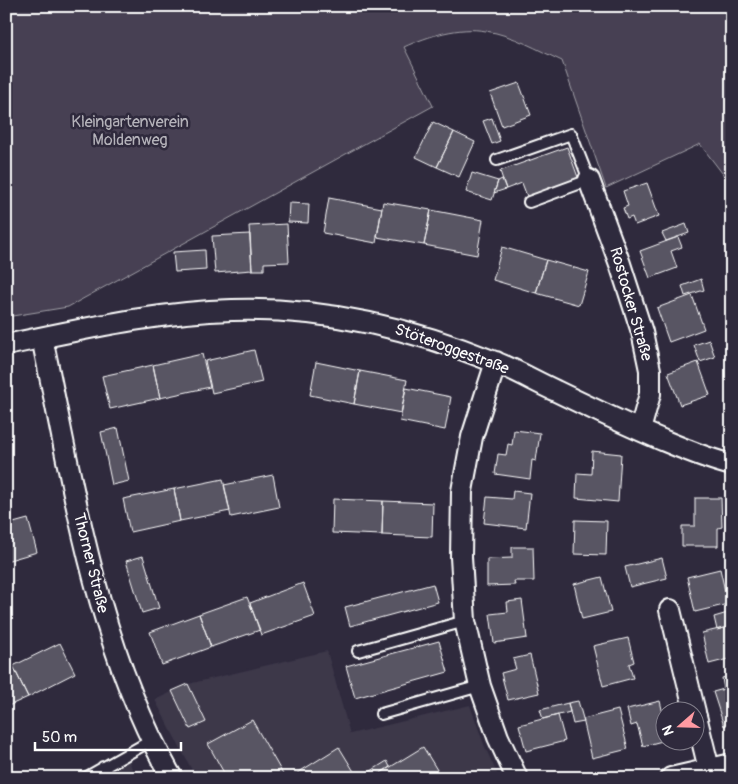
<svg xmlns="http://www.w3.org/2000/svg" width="738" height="784" font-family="Pangolin,sans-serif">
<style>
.built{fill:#3c3749}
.green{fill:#464152;stroke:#a2a0a8}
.building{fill:#595564;stroke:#fff}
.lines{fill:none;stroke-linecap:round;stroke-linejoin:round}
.lane-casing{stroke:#fff;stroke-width:14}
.street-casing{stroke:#fff;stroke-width:24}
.lane{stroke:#2f2a3d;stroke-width:10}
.street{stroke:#2f2a3d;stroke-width:20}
.labels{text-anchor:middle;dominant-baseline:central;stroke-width:5;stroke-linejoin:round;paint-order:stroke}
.park-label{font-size:16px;fill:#b5b3ba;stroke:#2f2a3d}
.street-label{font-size:16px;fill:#fff;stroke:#2f2a3d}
</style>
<rect width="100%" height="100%" fill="#2f2a3d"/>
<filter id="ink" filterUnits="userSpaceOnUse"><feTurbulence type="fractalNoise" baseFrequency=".02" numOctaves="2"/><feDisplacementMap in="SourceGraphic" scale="10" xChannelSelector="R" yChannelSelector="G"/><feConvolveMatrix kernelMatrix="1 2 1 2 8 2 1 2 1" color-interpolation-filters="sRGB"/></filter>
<g filter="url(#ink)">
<!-- built -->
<path class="built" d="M327,651L350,734L470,705L485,747L499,778H196L155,700L188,684Z
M124,749L136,778H81Z"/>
<!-- green -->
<path class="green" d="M6,6H732V186L700,144L606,188L562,61C538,50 513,35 486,31C459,26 428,36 404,47L433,106L68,307L6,317Z"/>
<!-- building -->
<path class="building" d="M519,83L531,115L502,126L490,93Z
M492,118L500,141L492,144L483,121Z
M433,122L454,132L437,167L416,157Z
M454,132L475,142L459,177L437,167Z
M567,147L579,180L528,199L522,183L506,189L500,171Z
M472,173L498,181L492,200L466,192Z
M502,179L506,189L494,193L498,181Z
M647,183L659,216L635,225L632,217L627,219L623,208L628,206L623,191Z
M329,198L382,208L376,243L323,233Z
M383,202L431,210L424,245L377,237Z
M289,203L309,204L308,223L288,222Z
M431,210L483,220L477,255L424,245Z
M287,224L289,262L264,263V270H252L249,226Z
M686,224L689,233L666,241L662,233Z
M250,234L252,270L215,273L212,236Z
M678,237L682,247L671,251L677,268L650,278L640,251Z
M502,247L546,260L536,293L493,280Z
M205,250L206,270L175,272L173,252Z
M546,260L589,272L579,305L536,293Z
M701,279L704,290L685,296L682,286Z
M692,295L704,329L669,342L657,308Z
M709,340L715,357L700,362L694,345Z
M254,350L262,382L212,393L205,361Z
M202,354L210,387L160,398L153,365Z
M316,362L360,371L354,404L310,395Z
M698,362L710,395L680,405L668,373Z
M153,365L160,398L110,409L102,376Z
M360,371L407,380L401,413L354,404Z
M406,388L451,397L445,430L400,421Z
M118,428L129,481L112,485L101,432Z
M514,430L540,433L536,461L532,460L530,479L495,474L498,454L506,455L508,444L512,445Z
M592,451L621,454L618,502L576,498L577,473L591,474Z
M273,475L279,507L231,517L224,485Z
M223,479L230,511L180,521L174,489Z
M174,489L180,521L130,532L123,499Z
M513,491L530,493L526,528L484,523L487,497L512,499Z
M695,498H721L722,527L718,528V546H682V526H695Z
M333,499L383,501L382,535L332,533Z
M383,501L433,503L432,537L382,535Z
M28,519L37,552L6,561V525Z
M575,520L607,521L606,555L574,554Z
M512,547H533L534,581H514L515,585L487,586V559L512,558Z
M143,556L159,608L142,613L126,561Z
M662,558L667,578L630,587L625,567Z
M720,569L728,604L695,612L687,577Z
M602,577L611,612L582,619L574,584Z
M303,583L315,616L261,635L250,603Z
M433,584L438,602L350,626L345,607Z
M247,597L260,630L211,647L199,614Z
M522,600L527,638L494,643L490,614L508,612L507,602Z
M731,612L732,626L717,630L714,617Z
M199,614L211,647L162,665L150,632Z
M732,626V658L709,664L702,633Z
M628,638L634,662L629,664L633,678L603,686L593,646Z
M439,641L448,672L355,698L346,666Z
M60,643L75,673L28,697L13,666Z
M530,655L539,693L508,700L501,673L516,669L513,659Z
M13,666L28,697L6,707V669Z
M732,675V724L724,726L713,692L724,689L722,678Z
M188,684L206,722L190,729L172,691Z
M578,701L584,722L573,724L568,703Z
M660,701L666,726V740L643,746L637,724L631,726L627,709Z
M568,703L570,712L543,719L540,710Z
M618,710L628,749L592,758L583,719Z
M558,715L565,741L526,751L519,725Z
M252,720L276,762L285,778H227L219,764L208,744Z
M339,747L358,778H290L291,777Z
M423,747L442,778H381L379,774Z
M387,761L390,767L372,778H360Z"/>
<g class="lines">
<defs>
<path id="lane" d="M497,160L571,134L589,180L529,202
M358,651L465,621
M381,714L480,686
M103,767L109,778
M85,778L152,740"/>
<path id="street" d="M589,180L620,264L642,332L650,370V394L640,430
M42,338C74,487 95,643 172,778
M6,345C80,330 156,312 232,310C323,307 411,328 495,362C516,370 536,382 556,391C591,408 625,424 660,439C684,449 707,459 732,465
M496,362L472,437L462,491L461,557L465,621L480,686L498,737L517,778
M670,610L695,712
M696,716L709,769
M671,778L732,764"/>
</defs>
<!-- lane casing -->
<use href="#lane" class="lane-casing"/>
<!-- street casing -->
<use href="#street" class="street-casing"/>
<!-- lane -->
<use href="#lane" class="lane"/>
<!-- street -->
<use href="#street" class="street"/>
</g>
</g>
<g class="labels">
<!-- park labels -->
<g class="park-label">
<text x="130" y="122">Kleingartenverein<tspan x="130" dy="18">Moldenweg</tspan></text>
</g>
<!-- street labels -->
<g class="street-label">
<text transform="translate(631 304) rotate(74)">Rostocker Straße</text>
<text transform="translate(452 349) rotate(20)">Stöteroggestraße</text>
<text transform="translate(91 563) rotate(76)">Thorner Straße</text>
</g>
</g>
<!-- margin -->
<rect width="738" height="784" fill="none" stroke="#2f2a3d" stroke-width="25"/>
<rect x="12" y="12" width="713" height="759" fill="none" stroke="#fff" stroke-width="2" filter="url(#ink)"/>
<!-- north arrow -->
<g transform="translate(680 726) rotate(250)"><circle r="24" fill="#2f2a3d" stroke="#827f8b"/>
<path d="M0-4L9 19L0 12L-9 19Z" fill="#ff9aa2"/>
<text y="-8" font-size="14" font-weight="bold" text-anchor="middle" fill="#ffffff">N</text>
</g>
<!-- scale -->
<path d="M35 742v8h146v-8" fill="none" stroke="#ffffff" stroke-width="2.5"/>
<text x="42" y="742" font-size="15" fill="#ffffff" stroke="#2f2a3d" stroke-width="4" paint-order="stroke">50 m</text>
</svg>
